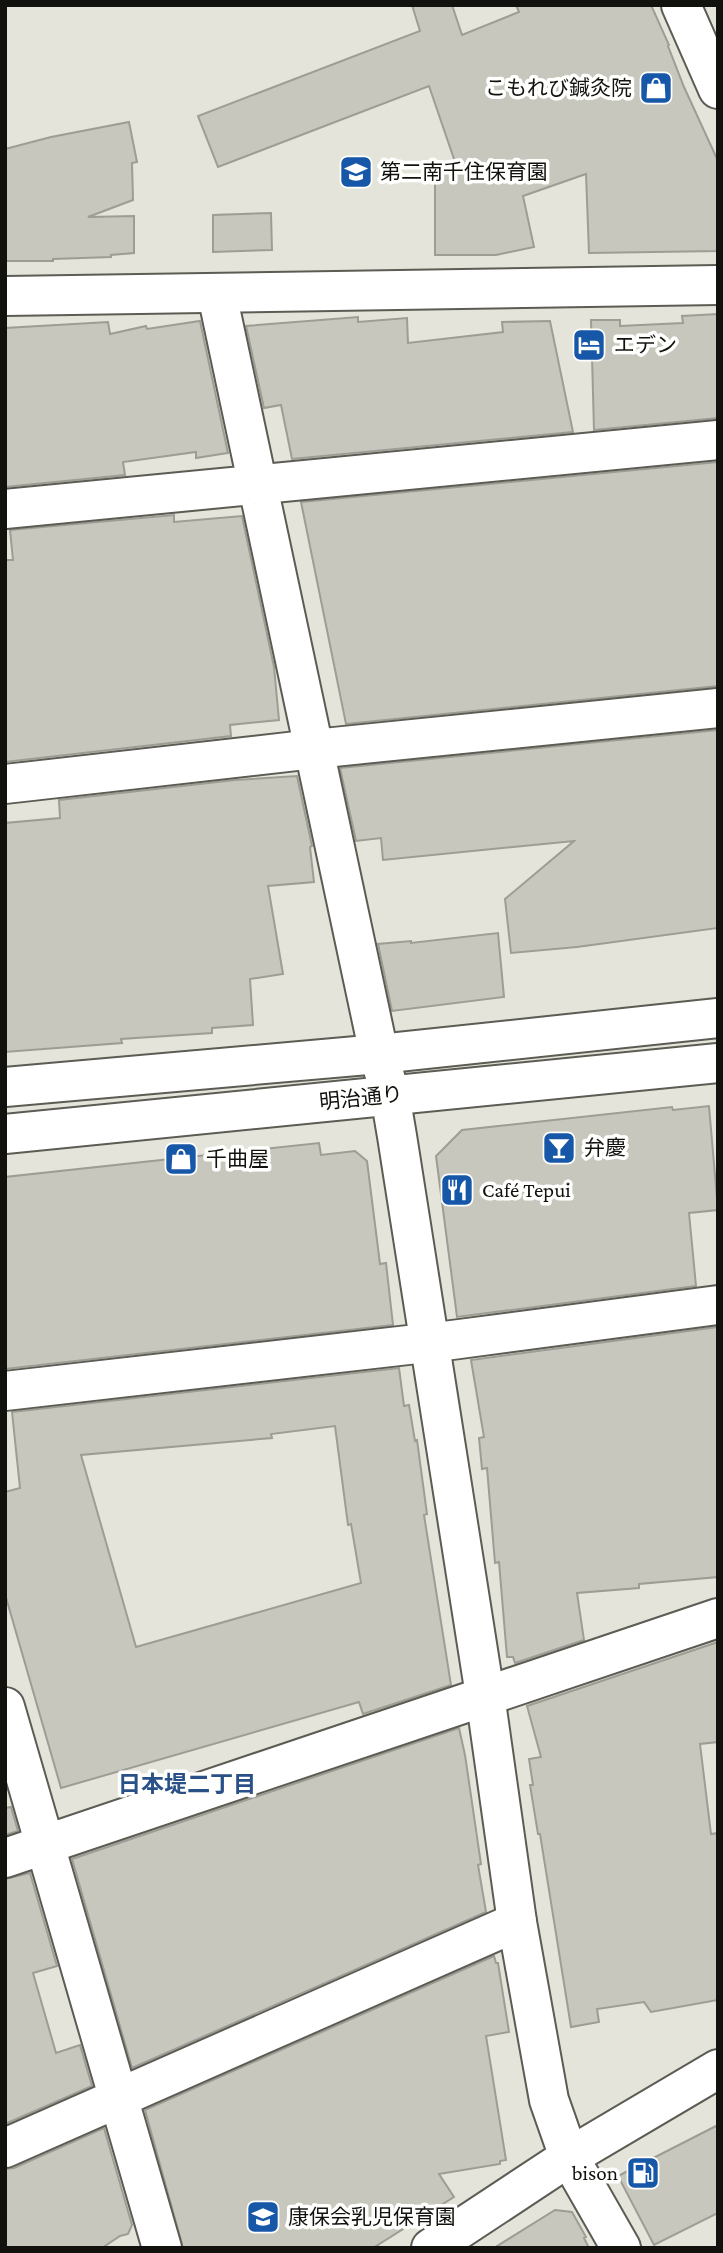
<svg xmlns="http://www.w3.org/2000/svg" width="723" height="2253" font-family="'Crimson Pro','Noto Sans JP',serif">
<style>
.building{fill:#c7c7be;stroke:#9d9d95;stroke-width:2;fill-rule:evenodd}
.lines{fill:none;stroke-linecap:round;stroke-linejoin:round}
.street-casing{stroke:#5c5c54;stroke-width:42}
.secondary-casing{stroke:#5c5c54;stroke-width:42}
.primary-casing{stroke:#5c5c54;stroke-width:42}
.street{stroke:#fff;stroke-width:38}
.secondary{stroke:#fff;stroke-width:38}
.primary{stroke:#fff;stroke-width:38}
.labels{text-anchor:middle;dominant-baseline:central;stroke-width:7;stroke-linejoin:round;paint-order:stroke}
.poi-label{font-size:21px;fill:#11110e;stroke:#fffffe;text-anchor:start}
.street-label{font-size:21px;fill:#11110e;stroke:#fffffe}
.neighbourhood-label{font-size:23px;font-weight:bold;fill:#295187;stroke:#fffffe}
</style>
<rect width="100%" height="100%" fill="#e4e4da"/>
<!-- building -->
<path class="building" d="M412,5H452L462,35L519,12L516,5H651L669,45L668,46L684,87L718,161V251L589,253L586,174L523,196L534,247L496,255H435V162H455L429,86L218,167L198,116L420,31Z
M129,122L137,162L132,163L133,200L88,217L134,216V253L111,255V257L53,259V261H5V149L51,137Z
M271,213L272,250L213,252V215Z
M718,314V418L594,430L591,320H620V326L683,323L682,316Z
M358,317V322L407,318L408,343L503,332L502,322L550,321L573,432L292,459L281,405L264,408L246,326Z
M200,321L228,453L196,458V452L123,462L125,475L5,487V328L108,322L110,334L146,326L147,329Z
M718,462V686L346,724L301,502Z
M174,515V522L242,516L274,667L279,720L230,725L231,736L5,762V560H13L10,530Z
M718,730V928L577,947L511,953L505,899L574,841L383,860L381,838L356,841L340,768Z
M297,776L312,846L310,847L314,882L268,886L283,974L250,979L253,1025L212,1028V1033L121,1039L122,1043L5,1052V823L60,818L59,800L235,780Z
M498,933L504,997L392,1011L378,944L411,941V943Z
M709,1106L718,1210L689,1213L696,1286L457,1317L436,1156L462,1130L672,1107L673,1110Z
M319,1143L321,1155L355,1151L367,1161L380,1264L386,1263L393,1325L5,1369V1177Z
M718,1327V1577L639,1584V1588L577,1593L584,1640L515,1663L513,1657H507L499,1562L495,1563L487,1468L482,1469L479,1438L484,1437L471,1360Z
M399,1368L404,1406L409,1405L415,1441L417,1440L427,1514L424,1515L451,1685L363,1714L359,1702L61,1788L5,1594V1492L20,1488L12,1412ZM335,1426L348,1525L351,1524L361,1583L136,1647L81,1455L272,1438L271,1434Z
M718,1642V1742L700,1744L711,1834L718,1833V2000L651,2012L644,2002L597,2009L599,2022L571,2027L540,1834H538L530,1785H533L529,1759L541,1757L527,1706Z
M459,1728L465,1755L481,1864L478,1865L486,1912L132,2068L72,1859Z
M11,1807L18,1831L5,1835V1808Z
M30,1873L57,1966L33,1973L56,2053L80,2045L92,2086L5,2124V1879Z
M494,1956L496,1963H498L509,2032L486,2036L506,2160L500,2161V2164L439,2174L454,2197L373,2248H183L145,2110Z
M718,2125V2213L654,2245L618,2176Z
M104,2128L132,2225L128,2234L120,2236L102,2248H5V2169L14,2168Z
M555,2210L572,2212L586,2237L584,2238L589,2248H494Z"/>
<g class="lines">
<defs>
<path id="street" d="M681,5L718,89
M217,294L379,1054
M5,509L718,440
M5,784L314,749L718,708
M5,1391L452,1340L718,1305
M5,1707L162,2248
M5,1858L718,1618
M5,2148L517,1922"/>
<path id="secondary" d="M5,296L718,285
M379,1054L390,1095L397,1136L485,1695L517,1922L549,2100L569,2157L621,2248
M431,2248L569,2157L718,2069"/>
<path id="primary" d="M5,1087L379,1054L718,1018
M5,1134L718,1063"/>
</defs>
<!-- street casing -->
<use href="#street" class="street-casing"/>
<!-- secondary casing -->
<use href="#secondary" class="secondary-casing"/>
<!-- primary casing -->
<use href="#primary" class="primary-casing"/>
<!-- street -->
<use href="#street" class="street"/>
<!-- secondary -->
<use href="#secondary" class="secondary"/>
<!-- primary -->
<use href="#primary" class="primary"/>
</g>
<!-- icons -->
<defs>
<symbol id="shop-square" viewBox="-11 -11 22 22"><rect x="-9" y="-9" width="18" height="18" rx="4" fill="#1657a8" stroke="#fffffe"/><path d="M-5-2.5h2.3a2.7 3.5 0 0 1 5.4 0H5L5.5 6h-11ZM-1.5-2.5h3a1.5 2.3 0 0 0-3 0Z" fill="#fff"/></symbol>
<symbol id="school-square" viewBox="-11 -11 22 22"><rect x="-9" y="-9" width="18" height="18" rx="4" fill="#1657a8" stroke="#fffffe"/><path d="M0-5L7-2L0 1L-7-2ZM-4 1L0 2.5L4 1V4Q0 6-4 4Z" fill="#fff"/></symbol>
<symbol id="hotel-square" viewBox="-11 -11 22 22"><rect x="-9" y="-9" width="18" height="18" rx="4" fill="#1657a8" stroke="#fffffe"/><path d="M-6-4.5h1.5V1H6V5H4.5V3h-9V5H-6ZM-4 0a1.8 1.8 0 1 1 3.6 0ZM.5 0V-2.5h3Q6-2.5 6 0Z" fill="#fff"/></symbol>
<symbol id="bar-square" viewBox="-11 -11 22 22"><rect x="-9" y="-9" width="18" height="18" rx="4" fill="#1657a8" stroke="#fffffe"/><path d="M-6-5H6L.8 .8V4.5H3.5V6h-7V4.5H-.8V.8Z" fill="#fff"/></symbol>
<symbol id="restaurant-square" viewBox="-11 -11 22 22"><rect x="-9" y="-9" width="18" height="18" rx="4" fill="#1657a8" stroke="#fffffe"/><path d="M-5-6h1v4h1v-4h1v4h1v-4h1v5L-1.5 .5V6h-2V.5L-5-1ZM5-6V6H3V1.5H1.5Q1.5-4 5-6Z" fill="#fff"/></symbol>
<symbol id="fuel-square" viewBox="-11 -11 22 22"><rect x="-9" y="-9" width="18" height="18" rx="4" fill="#1657a8" stroke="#fffffe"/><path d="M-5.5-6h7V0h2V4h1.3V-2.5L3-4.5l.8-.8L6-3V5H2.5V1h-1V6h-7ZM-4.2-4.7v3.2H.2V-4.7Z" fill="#fff"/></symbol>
</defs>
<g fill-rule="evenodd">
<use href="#shop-square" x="637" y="69" width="38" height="38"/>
<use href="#school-square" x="337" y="153" width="38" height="38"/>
<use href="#hotel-square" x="570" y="326" width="38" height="38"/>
<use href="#bar-square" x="540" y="1129" width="38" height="38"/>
<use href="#shop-square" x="162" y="1140" width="38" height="38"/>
<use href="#restaurant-square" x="438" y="1171" width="38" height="38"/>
<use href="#fuel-square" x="624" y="2154" width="38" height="38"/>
<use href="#school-square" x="244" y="2198" width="38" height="38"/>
</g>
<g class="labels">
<!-- poi labels -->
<g class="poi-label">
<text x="632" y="88" text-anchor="end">こもれび鍼灸院</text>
<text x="380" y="172">第二南千住保育園</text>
<text x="614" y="345">エデン</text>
<text x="584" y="1148">弁慶</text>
<text x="206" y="1159">千曲屋</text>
<text x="482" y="1190">Café Tepui</text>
<text x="618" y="2173" text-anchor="end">bison</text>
<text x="288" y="2217">康保会乳児保育園</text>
</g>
<!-- street labels -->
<g class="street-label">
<text transform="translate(361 1098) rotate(-6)">明治通り</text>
</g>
<!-- neighbourhood labels -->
<g class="neighbourhood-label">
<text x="187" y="1784">日本堤二丁目</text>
</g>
</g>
<!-- border -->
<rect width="723" height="2253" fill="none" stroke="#11110e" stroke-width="14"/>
</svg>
